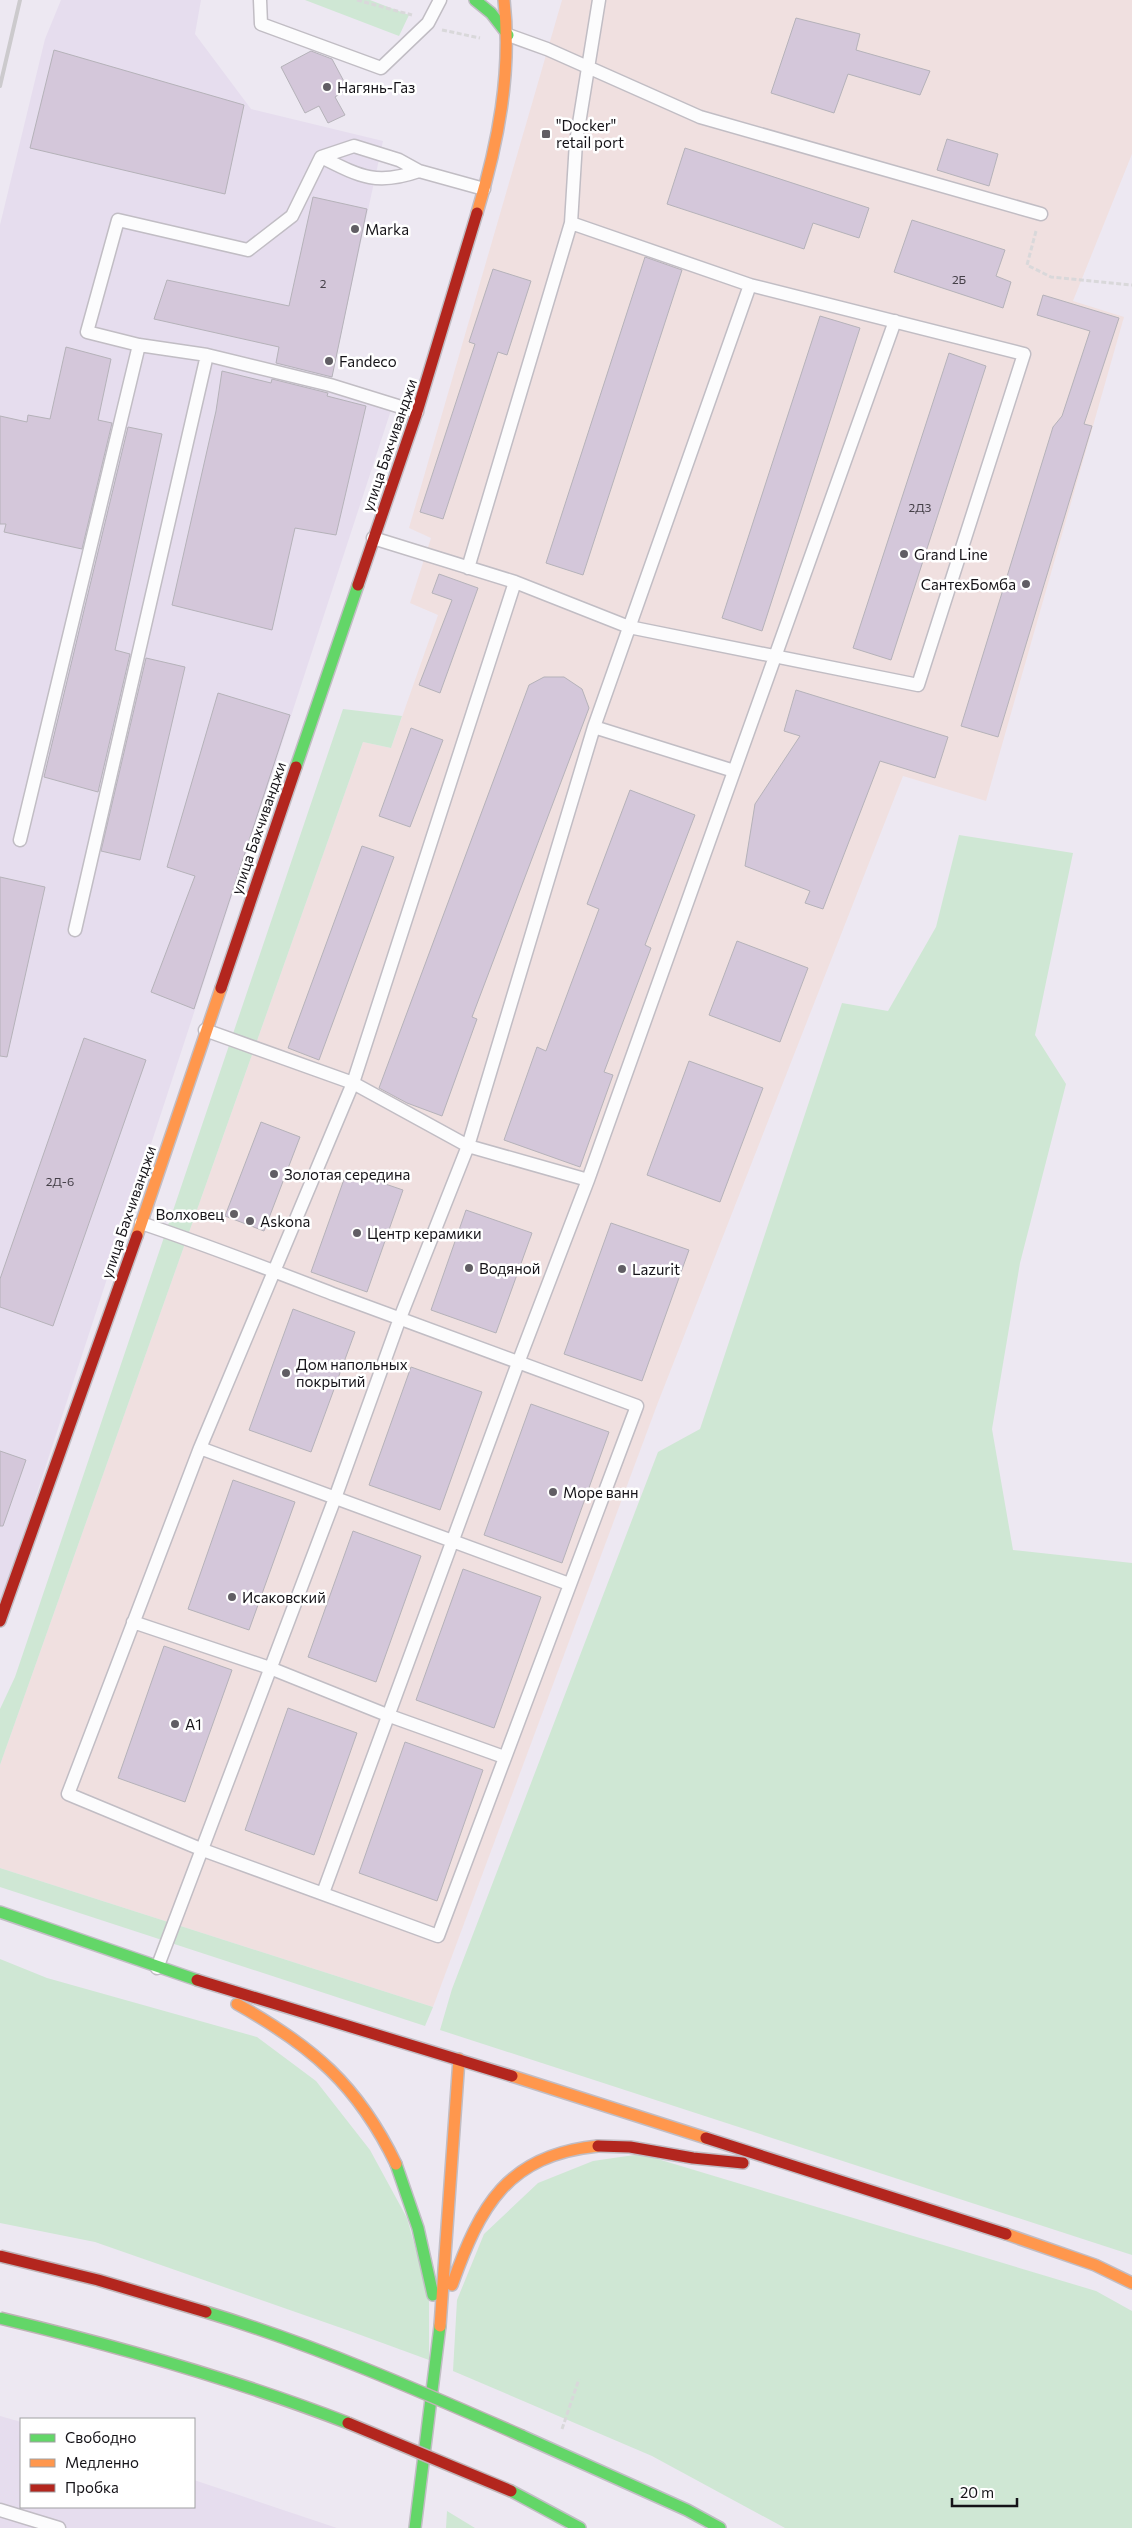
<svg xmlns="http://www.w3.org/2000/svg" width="1132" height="2528" font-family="Commissioner,sans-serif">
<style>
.commercial{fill:#f0e0e0}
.built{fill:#e6ddee}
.green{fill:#cfe7d4}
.building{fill:#d4c7da;stroke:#b5b2b9}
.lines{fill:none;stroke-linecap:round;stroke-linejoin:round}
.lane-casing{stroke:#c1bdc4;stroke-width:15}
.fast-casing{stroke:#c1bdc4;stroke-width:14}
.slow-casing{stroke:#c1bdc4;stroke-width:14}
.jam-casing{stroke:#c1bdc4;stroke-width:14}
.path{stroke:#d9d8da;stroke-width:3;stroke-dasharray:5 2.5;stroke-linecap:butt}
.lane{stroke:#fcfcfd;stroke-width:12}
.fast{stroke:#63d668;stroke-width:11}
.slow{stroke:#ff974d;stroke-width:11}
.jam{stroke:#b3261e;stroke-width:11}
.rail{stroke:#cccacd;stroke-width:4}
.fast-bridge-casing{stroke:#bfb3b6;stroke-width:14;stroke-linecap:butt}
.jam-bridge-casing{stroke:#bfb3b6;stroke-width:14;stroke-linecap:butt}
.fast-bridge{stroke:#63d668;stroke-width:11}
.jam-bridge{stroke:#b3261e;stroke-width:11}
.poi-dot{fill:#615e64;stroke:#fff;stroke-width:2}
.labels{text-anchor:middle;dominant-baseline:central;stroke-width:5;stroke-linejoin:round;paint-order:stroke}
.number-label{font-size:12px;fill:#454048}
.poi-label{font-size:15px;fill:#151318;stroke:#fff;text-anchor:start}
.street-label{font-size:15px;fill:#151318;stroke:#fff}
</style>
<rect width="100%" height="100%" fill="#ede8f2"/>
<!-- commercial -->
<path class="commercial" d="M562,0H1132V154L1073,301L1124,317L986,801L903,776L657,1405L433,2007L0,1868V1765L363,742L391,748L438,615L410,603L431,538L409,528Z"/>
<!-- built -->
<path class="built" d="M61,0H201L195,34L251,109L383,141L330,385L393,404L0,1606V225L45,39Z
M0,2416L21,2422V2507H194V2480L337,2528H0Z"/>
<!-- green -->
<path class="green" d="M305,0H370L409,15L399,36Z
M343,709L402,716L391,748L363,742L0,1765V1709L15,1677Z
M959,835L1073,853L1035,1035L1066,1084L1020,1263L992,1429L1013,1550L1132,1563V2255L440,2030L452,1989L658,1452L700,1429L842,1003L888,1011L936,927Z
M0,1868L433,2007L425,2026L0,1887Z
M0,1959L47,1978L257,2037L316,2081L370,2150L407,2218L429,2296V2360L347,2330L95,2242L0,2223Z
M641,2154L1096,2291L1132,2311V2528H785L652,2456L453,2371L457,2300L484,2234L538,2183L593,2161Z
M447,2511L475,2528H446Z"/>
<!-- building -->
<path class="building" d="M796,18L860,34L856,50L930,71L920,95L848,74L834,113L771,93Z
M54,50L244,105L225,194L30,148Z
M311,51L332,59L348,89L335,97L345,115L328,123L319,106L305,113L281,67Z
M947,139L998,154L989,186L937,170Z
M685,148L869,208L859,238L813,223L804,249L667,204Z
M313,197L367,209L332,377L276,363L279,347L154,319L167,280L289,306Z
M912,220L1005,250L996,276L1011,282L1003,308L894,272Z
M645,257L682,270L583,575L546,563Z
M493,269L531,281L507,355L498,352L443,519L420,512L475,344L469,342Z
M1043,295L1119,318L1084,424L1092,426L998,737L961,726L1053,427L1062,416L1090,331L1037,315Z
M820,316L860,328L762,631L722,618Z
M66,347L111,359L98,420L112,423L82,549L4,532L6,524H0V416L27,422L28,415L50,419Z
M949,353L986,366L891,660L853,648Z
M222,371L271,383L272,379L328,393L327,396L366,406L336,535L295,528L272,630L172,605L216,411Z
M128,427L162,434L115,650L130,654L98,792L44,777Z
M439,574L478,588L440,693L419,685L452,600L432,593Z
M146,658L185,667L140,860L101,851Z
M544,677H564L582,689L589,708L472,1017L477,1019L442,1116L407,1103L379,1088L529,685Z
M796,690L948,737L935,778L880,761L823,909L805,903L810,891L745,866L755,804L800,736L784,731Z
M218,693L290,715L194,1009L151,992L195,876L167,867Z
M411,728L443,740L410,827L379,816Z
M630,790L695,815L645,945L651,948L604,1072L613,1075L580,1167L504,1140L537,1047L546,1051L599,909L587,904Z
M362,846L394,857L319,1060L288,1048Z
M0,877L45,887L7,1057L0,1056Z
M737,941L808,968L780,1042L709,1015Z
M84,1038L146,1060L53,1326L0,1307V1279Z
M689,1061L763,1088L720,1202L647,1175Z
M261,1122L300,1137L264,1231L225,1216Z
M347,1171L403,1190L367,1292L311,1272Z
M466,1210L532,1233L496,1333L431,1310Z
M611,1223L689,1250L642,1381L564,1354Z
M293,1309L355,1332L311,1452L249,1430Z
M411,1367L482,1392L440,1510L369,1485Z
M531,1404L609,1432L562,1563L484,1535Z
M0,1451L26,1460L3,1526H0Z
M233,1480L295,1502L249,1630L188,1609Z
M353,1531L421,1556L376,1682L308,1657Z
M463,1569L541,1597L494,1728L416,1700Z
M164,1646L232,1670L185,1802L118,1778Z
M288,1708L357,1733L314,1855L245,1830Z
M405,1742L483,1770L437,1901L359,1873Z"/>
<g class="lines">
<defs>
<path id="lane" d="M260,0L261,24L381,68L428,23L440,0
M508,35L547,49L700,117L1041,214
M321,157C359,176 376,186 419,171
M417,412L330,385L207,355L139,345L87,332L118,220L248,250L292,216L321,157L354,146L399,160L419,171L484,189
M373,538L515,582L629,627L918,685L1024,354L750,285L571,223
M468,568L571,223L576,142L599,0
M594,727L734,771
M20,840L139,345
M75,930L207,355
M205,1030L353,1083L468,1146L588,1180
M141,1223C207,1245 271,1270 336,1295C436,1332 536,1369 637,1406L438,1936L203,1850L68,1794L200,1448L353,1083L515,582
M200,1448L569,1584
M133,1622L270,1668L387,1715L504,1757
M323,1893L518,1363L588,1180L895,321
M157,1968L335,1498L400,1318L468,1146L594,727L750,285
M0,2510L59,2528"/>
<path id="fast" d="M475,0L491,13L508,35
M296,767L358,585
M0,1912L197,1980
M396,2164L418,2228L433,2295
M522,2436L687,2510L720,2528
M511,2491L580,2528
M415,2528L440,2326"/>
<path id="slow" d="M477,213C498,144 512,72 504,0
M137,1236L221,988
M237,2004C312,2046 358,2085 396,2164
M512,2076L706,2138
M1006,2234L1095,2265L1132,2283
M452,2285C480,2206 507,2155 598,2146
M440,2326L459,2059"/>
<path id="jam" d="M358,585L417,412L477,213
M221,988L296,767
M0,1621L137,1236
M197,1980L512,2076
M706,2138L1006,2234
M598,2146L630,2147L693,2158L743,2163"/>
</defs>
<!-- lane casing -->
<use href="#lane" class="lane-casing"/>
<!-- fast casing -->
<use href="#fast" class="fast-casing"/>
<!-- slow casing -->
<use href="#slow" class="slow-casing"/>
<!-- jam casing -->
<use href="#jam" class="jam-casing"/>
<!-- path -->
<path class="path" d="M357,0L412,15
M442,30L480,38
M1036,231L1027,265L1051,277L1132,285
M562,2429L579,2379"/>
<!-- lane -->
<use href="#lane" class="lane"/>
<!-- fast -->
<use href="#fast" class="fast"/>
<!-- slow -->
<use href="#slow" class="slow"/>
<!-- jam -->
<use href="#jam" class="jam"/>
<!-- rail -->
<path class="rail" d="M0,86L20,0"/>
<defs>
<path id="fast-bridge" d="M206,2312C315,2345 418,2390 522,2436
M0,2318C118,2346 234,2379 348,2423"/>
<path id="jam-bridge" d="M0,2256L98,2280L206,2312
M348,2423L511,2491"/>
</defs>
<!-- fast-bridge casing -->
<use href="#fast-bridge" class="fast-bridge-casing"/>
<!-- jam-bridge casing -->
<use href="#jam-bridge" class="jam-bridge-casing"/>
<!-- fast-bridge -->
<use href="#fast-bridge" class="fast-bridge"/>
<!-- jam-bridge -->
<use href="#jam-bridge" class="jam-bridge"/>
</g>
<!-- markers -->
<g class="poi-dot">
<circle cx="327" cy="87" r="5"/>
<rect x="541" y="129" width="10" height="10" rx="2.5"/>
<circle cx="355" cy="229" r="5"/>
<circle cx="329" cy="361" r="5"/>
<circle cx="904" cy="554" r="5"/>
<circle cx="1026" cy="584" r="5"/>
<circle cx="274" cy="1174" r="5"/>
<circle cx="234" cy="1214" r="5"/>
<circle cx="250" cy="1221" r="5"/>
<circle cx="357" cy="1233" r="5"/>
<circle cx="469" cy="1268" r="5"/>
<circle cx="622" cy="1269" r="5"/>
<circle cx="286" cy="1373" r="5"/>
<circle cx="553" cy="1492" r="5"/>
<circle cx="232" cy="1597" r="5"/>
<circle cx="175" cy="1724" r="5"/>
</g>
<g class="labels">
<!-- number labels -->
<g class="number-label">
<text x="959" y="279">2Б</text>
<text x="323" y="283">2</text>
<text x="920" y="507">2Д3</text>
<text x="60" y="1181">2Д-6</text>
</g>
<!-- poi labels -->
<g class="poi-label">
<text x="337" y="87">Нагянь-Газ</text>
<text x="556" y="125">"Docker"<tspan x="556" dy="17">retail port</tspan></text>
<text x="365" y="229">Marka</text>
<text x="339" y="361">Fandeco</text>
<text x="914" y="554">Grand Line</text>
<text x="1016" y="584" text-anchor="end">СантехБомба</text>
<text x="284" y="1174">Золотая середина</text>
<text x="224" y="1214" text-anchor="end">Волховец</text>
<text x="260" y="1221">Askona</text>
<text x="367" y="1233">Центр керамики</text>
<text x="479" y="1268">Водяной</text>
<text x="632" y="1269">Lazurit</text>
<text x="296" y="1364">Дом напольных<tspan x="296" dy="17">покрытий</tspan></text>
<text x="563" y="1492">Море ванн</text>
<text x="242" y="1597">Исаковский</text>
<text x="185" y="1724">A1</text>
</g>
<!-- street labels -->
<g class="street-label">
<text transform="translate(389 445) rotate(-71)">улица Бахчиванджи</text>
<text transform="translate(258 828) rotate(-71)">улица Бахчиванджи</text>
<text transform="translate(128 1212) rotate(-71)">улица Бахчиванджи</text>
</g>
</g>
<!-- legend -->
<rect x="20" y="2418" width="175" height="90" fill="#ffffff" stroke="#a1a1a3"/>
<rect x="30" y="2434" width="25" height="8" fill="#63d668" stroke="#a1a1a3"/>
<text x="65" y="2443" font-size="15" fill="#151318">Свободно</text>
<rect x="30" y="2459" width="25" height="8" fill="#ff974d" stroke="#a1a1a3"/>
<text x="65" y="2468" font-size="15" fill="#151318">Медленно</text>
<rect x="30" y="2484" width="25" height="8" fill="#b3261e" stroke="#a1a1a3"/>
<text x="65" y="2493" font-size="15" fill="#151318">Пробка</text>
<!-- scale -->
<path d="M952 2498v8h65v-8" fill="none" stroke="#151318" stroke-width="2.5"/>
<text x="960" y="2498" font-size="15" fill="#151318" stroke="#ffffff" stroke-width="4" paint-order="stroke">20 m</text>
</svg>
